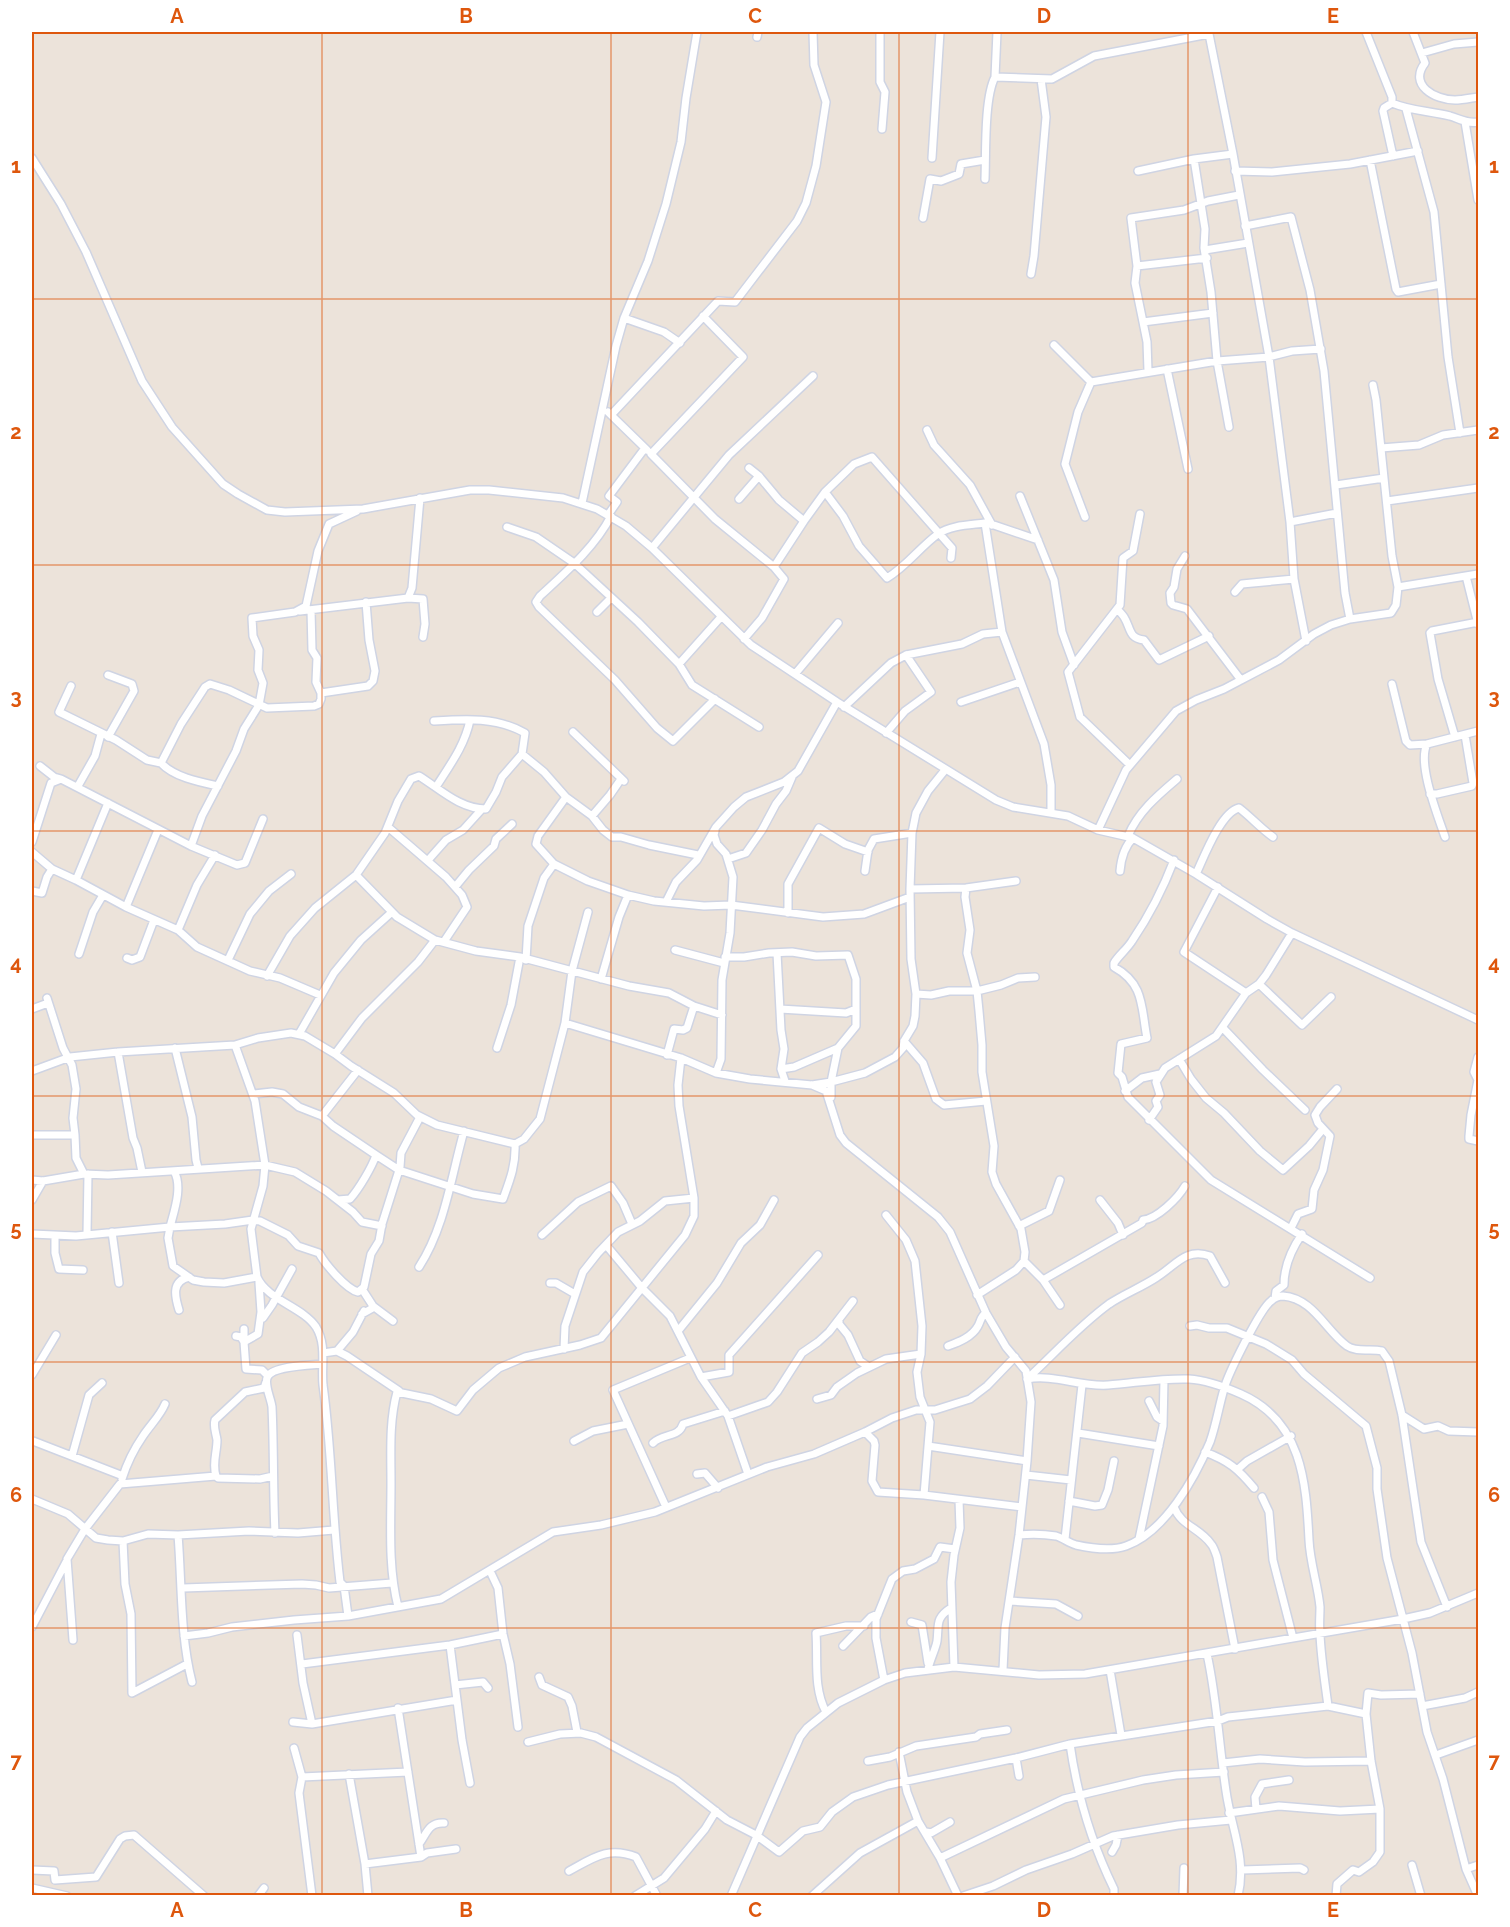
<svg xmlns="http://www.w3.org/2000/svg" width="1510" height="1927" font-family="Raleway,sans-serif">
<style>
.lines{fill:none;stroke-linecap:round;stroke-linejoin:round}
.minor-casing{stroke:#cfd4e3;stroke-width:10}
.minor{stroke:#fff;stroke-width:7}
.grid{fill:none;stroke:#de570d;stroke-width:1.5;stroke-opacity:0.55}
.neatline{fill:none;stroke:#de570d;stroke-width:2}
.grid-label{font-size:20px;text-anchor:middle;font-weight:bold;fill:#de570d}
</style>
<rect width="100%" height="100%" fill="#ece3da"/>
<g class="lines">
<defs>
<path id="minor" d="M880,32V82L885,92L882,129
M997,32L995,77L1052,79L1094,56L1209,34L1208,32
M1366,32L1392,97V103
M1413,32L1425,63C1408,85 1435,100 1455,100C1462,100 1471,98 1478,97
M1209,34L1233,154L1269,357L1290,522
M757,37L758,32
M1422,53L1454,44L1478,42
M1406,109L1434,212L1448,357L1460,433
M1465,122L1478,200
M1393,156L1383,111L1384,108L1392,103C1411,111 1430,111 1450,116C1460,119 1468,124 1478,122
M32,158L61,204L86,252L142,381L172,427L223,484L238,494L267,510L285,512L363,509L470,490H489L563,498L597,509L626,526L652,548L751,645L837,702L996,800L1013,807L1068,816L1098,830L1133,838L1196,874L1267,919L1292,933L1478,1020
M932,158L940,32
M1194,159L1205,229L1204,248L1211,292L1217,361L1229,427
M1370,160L1396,289L1398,292L1441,284
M1138,171L1194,159L1233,154
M1235,171L1272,172L1350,164L1418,151
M985,179C986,154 984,98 995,77
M923,218L930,179L941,181L959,174L961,164L985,160
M1245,226L1291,217L1310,290L1324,371L1345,593L1350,619
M1205,250L1248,243
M1207,258L1137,266L1131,218L1184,210L1208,201L1239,195
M1137,266L1135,283L1143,322
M1031,274L1034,256L1046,117L1041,79
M703,316L743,357L651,454L715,519L774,567
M624,318L664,332L680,343
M1054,345L1091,382
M1167,369L1188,469
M1148,371L1147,342L1143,322L1213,313
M1091,382L1217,361L1269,357L1292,351L1321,349
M1373,385L1376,400L1392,556L1398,587
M608,412L647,450
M611,415L718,301L735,302L797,221L806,203L816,166L826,102L814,65L813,32
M927,430L934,445L970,485L992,525
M1381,448L1419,445L1443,435L1478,430
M749,468L759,476
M1336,485L1384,478
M825,492L854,464L872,457L952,548L951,558
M1020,496L1054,580L1062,632L1074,665
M739,499L759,476L779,500L804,521
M1387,501L1478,488
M582,503L616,346L624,318L648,261L666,204L681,142L686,98L697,32
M608,515L617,502L609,496L645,448
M611,516C595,547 566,572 540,596L536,602L539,607L615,680L657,728L673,741L715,699
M1085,517L1065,464L1078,412L1091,382
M988,523L1038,540
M507,527L536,537L574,563L638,622L679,664L692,685L759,727
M652,548L729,455L813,376
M1185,556L1177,569L1174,587L1170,593L1171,603L1173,605L1187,609L1241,680
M1466,576L1478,624
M1235,592L1242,584L1294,579
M408,598L423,599L425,624L423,637
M1117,609C1119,611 1122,614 1124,617C1131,628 1128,638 1144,640L1159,660L1209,636
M311,610L312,650L317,658L316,682L321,693
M300,611L408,598L412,588L420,498
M597,612L611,598
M744,639L762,618L784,579L774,567L804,521L825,492L843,516L859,546L887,578C907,566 920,547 938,534C951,525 970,525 985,523L1002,632
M1306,641L1294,579L1290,522L1337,513
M679,664L721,617
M795,674L838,623
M1392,684L1406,741L1410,745L1427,744C1417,764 1438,816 1445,837
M71,686L59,712L116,740L147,760L161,763
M961,702L1020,682
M844,707L891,663L906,655L962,644L983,634L1002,632L1044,744L1051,785V813
M434,721C466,719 497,717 525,733L522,754
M573,732L624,781
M886,733L905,711L931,692L906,655
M108,737L134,691L132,684L108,675
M1455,737L1438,679L1430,633L1432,631L1478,622
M1427,744L1478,731
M1130,765L1080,717L1068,672L1120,605L1123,558L1133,551L1140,514
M40,766L54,777L61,779
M78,786L95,756L101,734
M218,786C199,782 174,777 161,763L181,724L205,687L210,684L229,690L267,708L314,706L319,704L321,699V693L368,686L373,681L375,671L369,640L366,602
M436,787C450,765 465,745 470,720
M1430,794H1437L1472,786L1473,783L1465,735
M566,797L538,836L536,844L554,864L588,881L628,895L654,901L704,906L731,905L823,917L864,914L910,897
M592,816L610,795L621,779
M263,819L245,863L237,865L191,846L202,816L236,751L244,729L259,705L263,683L258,670L259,650L253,636L252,618L295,612L306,606L318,551L329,524L357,511
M388,827L446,877L462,895L467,907L445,940
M1098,830L1126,770L1176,711L1196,700L1224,689L1279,660L1314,634L1331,625L1350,619L1391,613L1396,605L1398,587L1478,574
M715,831L714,835L717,844L726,854L733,877L730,933L722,980L721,1059L716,1073
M1128,836C1138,812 1157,796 1177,779
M32,842L51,783L61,779L191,846
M32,852L52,869L76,880L108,803
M215,855L197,885L178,930L197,947L250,971L280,978L320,995
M430,858L446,840L463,830L482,809
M728,859L746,853L762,830L776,804L786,791L792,777
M1174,860C1163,889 1149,916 1132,941C1127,949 1119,955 1114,963V967C1145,984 1141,1008 1147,1038L1121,1044L1118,1073L1122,1077L1128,1097L1211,1180L1370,1278
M865,871L868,850L874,839L912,833
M1120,871C1121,859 1124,847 1133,838
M1196,874C1204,857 1221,812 1239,808C1251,817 1260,828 1273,837
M356,875L397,917L435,940L476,951L520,957L629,986L669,993L694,1006L722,1015
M76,880L126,907L178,930
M455,887L469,870L494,846L496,839L512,824
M1218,887L1184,952L1246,993
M966,888L965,897L970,930L967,953L977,991L979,1011L982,1045V1072L994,1146L992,1172L996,1184L1021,1229L1025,1252L1024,1261
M910,889L966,888L1016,881
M32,891L42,893L47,877L52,869
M666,902L676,882L697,860L716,827L734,807L746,797L784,782L798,771L837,702
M126,907L158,830
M788,913V884L819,828L845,844L868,852
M675,950L724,963
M777,953L781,1030L784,1049L781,1069L785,1081
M79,954L93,912L103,895
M725,957H744L769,953L792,952L816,956L848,955L856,979V1026L838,1048L831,1082V1097
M127,958L132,960L140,957L154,920
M228,960L250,914L269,891L291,874
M526,960L528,926L544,878L554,864
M267,976L290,936L315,908L356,875L385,833L398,801L411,779L419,776C440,789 460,809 486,809L496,792L502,777L522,754L544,772L566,797L592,816L603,830L612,837H621L649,845L698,855
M601,979L619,917L628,895
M1259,984L1302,1025L1331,997
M916,994L931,995L949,991H977L1001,985L1018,978L1035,977
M47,998L63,1048L72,1065L76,1089L73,1118L75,1135
M32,1009L48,1003
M780,1009L846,1013L856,1009
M565,1023L681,1058L716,1073L750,1079L812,1085L831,1082L865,1073L895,1057L903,1048L904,1041L913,1026L915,1016L916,994L911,959L910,889L912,833L916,813L928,791L945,770
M1223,1028L1263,1070L1305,1110
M299,1034L334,973L361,940L392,912
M904,1041L923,1063L936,1099L944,1105L986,1101
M235,1045L255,1101L265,1165L263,1186L251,1229L257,1277C267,1300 303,1307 316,1327C327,1345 321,1366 323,1385C332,1450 332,1516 340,1582L344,1586L348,1616
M175,1048L192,1117L196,1160L198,1168
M497,1048L511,1005L520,957
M335,1054L351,1066L394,1093L417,1115L437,1125L515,1144C516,1165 510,1180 503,1199L473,1194L399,1170L376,1155
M667,1055L674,1029L683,1030L687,1028L694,1006
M1478,1057L1474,1072L1478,1080L1471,1115L1469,1136V1139L1478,1141
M1179,1059L1191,1079L1206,1098L1224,1113L1260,1151L1283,1170L1309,1146L1323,1129
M781,1069L794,1067L838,1048
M32,1071L70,1057L118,1052
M812,1085L826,1091L840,1135L846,1143L938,1217L950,1232L986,1313L1006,1347L1026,1371L1031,1402L1027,1461L1019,1535L1005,1628L1003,1670
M1125,1091L1142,1078L1160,1074
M253,1094L272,1092L283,1094L299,1107L322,1116
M1149,1120L1158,1107L1156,1101L1160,1095L1156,1082L1165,1068L1216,1036L1246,993L1259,984L1266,975L1292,933
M32,1135H75L76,1158L84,1174L108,1175L265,1165L295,1172L326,1191L353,1212L362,1222L382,1226
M515,1144L524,1139L540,1119L565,1023L572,971L588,912
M174,1171C183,1187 174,1211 170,1227L225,1224L253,1220L260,1221L288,1235L298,1246L319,1253C325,1264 346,1289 358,1292L364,1287L371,1254L379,1241L382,1224L400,1167L401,1153L420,1117
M142,1172L137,1148L133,1138L118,1052L235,1045L258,1038L291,1033L305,1036L335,1054L362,1018L418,962L435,940
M32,1180L43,1181L84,1174
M32,1200L43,1181
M338,1200L350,1199C359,1189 372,1167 376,1155L333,1126L322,1116L358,1070
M1100,1200L1118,1223L1123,1235
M886,1215L906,1240L915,1261L922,1326L921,1354L917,1372L920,1397L930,1422L924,1495
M1019,1226L1049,1211L1060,1180
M1292,1226L1298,1214L1312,1209L1314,1190L1323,1170L1330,1136L1318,1123L1315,1115L1320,1107L1337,1089
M112,1232L119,1283
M32,1234L76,1236L170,1227L168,1238L173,1266L193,1280L204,1282L224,1283L257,1277
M87,1234L88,1174
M542,1235L578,1202L611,1186L623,1203L632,1224
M55,1236V1253L59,1269L83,1270
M606,1245L642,1288L670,1316L701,1377L728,1416L748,1474
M419,1267C445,1227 451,1177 464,1131
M1043,1280L1142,1223L1143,1220C1157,1219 1178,1198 1185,1186
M259,1283L261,1312L258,1334L244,1342L246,1369L262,1370L268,1376
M550,1283H556L575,1294
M362,1289L373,1306
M977,1295L1016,1270L1024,1261L1043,1280L1060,1305
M1275,1298L1276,1291L1284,1285C1284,1266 1291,1250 1302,1234
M179,1310C175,1297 171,1281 189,1277
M362,1314L371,1309L373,1306L393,1321
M263,1318L272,1305L292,1269
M839,1321V1324L848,1335L860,1361L869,1367
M1190,1326L1197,1325L1209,1328H1227L1266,1344L1292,1360L1304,1374L1366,1426L1377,1468V1489L1387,1558L1412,1653L1427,1732L1443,1779L1466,1869L1478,1896
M678,1331L717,1283L741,1243L760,1225L774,1200
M236,1336L241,1337L244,1342V1329
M948,1346C959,1342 972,1337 978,1326C981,1321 980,1317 986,1313
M564,1349L565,1326L583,1272L598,1253L618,1232L640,1221L665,1201L694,1198
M337,1351L353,1332L364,1311
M323,1353L337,1351L347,1356L399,1391
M32,1375L56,1335
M701,1377L729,1372V1355L818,1255
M1027,1379C1054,1374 1080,1387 1108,1385C1135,1383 1162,1378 1189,1379C1207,1380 1225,1387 1241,1394C1302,1421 1306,1481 1309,1540C1310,1563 1318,1585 1320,1607C1320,1616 1319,1625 1320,1634C1321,1658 1325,1683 1328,1706
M1027,1379C1054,1354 1079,1326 1109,1304C1124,1294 1142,1287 1157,1277C1175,1266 1186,1247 1210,1256L1225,1283
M817,1399L831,1395L837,1387L857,1373L886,1359L921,1354
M1149,1401L1157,1417L1163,1421
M1402,1415L1424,1429L1438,1426L1449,1431L1478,1432
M728,1416L768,1402L777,1392L802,1353L818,1342L829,1332L853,1301
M865,1432L874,1441L875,1445L872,1481L878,1492L924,1495L1022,1507
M1078,1433L1159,1446
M33,1441L123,1476
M574,1441L593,1431L628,1424
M653,1443C663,1433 679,1438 683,1424L725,1411
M928,1446L1027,1461
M1205,1452C1229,1461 1238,1469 1254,1488
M72,1456L89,1395L102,1383
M1238,1469L1247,1461L1291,1436
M697,1474L705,1473L718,1488
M1026,1475L1071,1480
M216,1476L218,1478L260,1479L273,1476
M122,1479C127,1463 134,1449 143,1436C151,1424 160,1416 165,1404
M1262,1497L1269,1512L1273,1560L1293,1638
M32,1499L68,1514L96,1538L108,1540L123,1541L148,1534L178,1535L249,1531L298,1533L334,1530
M1069,1501L1095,1506L1102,1505L1108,1490L1114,1461
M666,1507L613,1390L690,1358
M1174,1507C1181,1526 1200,1528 1211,1544C1214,1547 1215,1552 1217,1557L1235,1649
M275,1533C273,1491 274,1449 272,1407C271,1398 263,1383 268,1376C274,1366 310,1365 322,1364
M178,1535C182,1584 180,1635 192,1682
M1019,1535C1031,1534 1043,1534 1056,1536C1063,1538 1069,1543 1076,1545C1090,1548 1112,1551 1126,1546C1165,1532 1195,1478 1210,1442C1216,1425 1219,1406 1224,1389C1228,1374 1260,1309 1271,1301C1274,1298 1279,1296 1283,1296C1313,1298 1326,1331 1347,1346C1357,1353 1371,1348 1382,1351L1389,1361L1402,1415L1421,1542L1447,1607
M1065,1539L1082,1385
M1139,1539L1163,1426L1164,1380
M123,1541L125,1584L131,1614L132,1693L187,1664
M490,1571L498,1588L503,1634L510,1664L518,1727
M183,1588L302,1584L316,1585L329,1588L392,1583
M1010,1601L1056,1604L1078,1616
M398,1607C388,1567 391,1525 391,1483C391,1452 389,1422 397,1392L431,1399L457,1411L473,1390L499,1368L525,1357L580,1345L601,1338L685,1235L694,1216V1198L679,1106L678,1085L681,1058
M911,1622L922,1625L928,1663
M32,1627L66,1562
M297,1635L303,1683L312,1724L457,1700
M184,1636L208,1633L232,1627L294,1620L348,1616L441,1599L553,1532L601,1525L655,1512L767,1467L814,1454L865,1432L892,1418L916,1410H935L970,1399L987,1386L1015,1357
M73,1640L67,1559L85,1529L120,1484L216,1476C212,1463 217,1453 217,1440C216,1433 213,1427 215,1420L245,1392L264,1388L266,1382
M450,1645L462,1740L470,1783
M843,1646L871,1617L878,1614
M1207,1654C1217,1699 1219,1745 1226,1791C1231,1828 1247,1858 1238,1896
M302,1664L450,1645L503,1634
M954,1667L951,1582L954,1555L960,1528L959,1500
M928,1669C930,1660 936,1648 937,1641C939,1625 935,1618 951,1608
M1110,1670L1121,1735
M539,1677L542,1685L568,1697L572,1706L577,1732L596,1737L676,1780L727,1820L756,1835L779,1852L803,1831L820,1827L832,1812L853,1797L888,1785L1016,1758L1070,1744L1218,1721L1228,1717L1328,1706L1366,1714
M884,1680L876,1638V1619L892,1579L903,1571L915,1569L934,1559L940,1547L955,1549
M455,1685L483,1682L488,1688
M1422,1706L1465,1698L1478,1692
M398,1708L421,1857
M826,1712C813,1688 818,1659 816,1633L846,1626H864
M293,1722L312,1724
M528,1742L560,1734L581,1733
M1070,1744C1077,1794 1092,1844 1114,1889V1896
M294,1748L302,1777L299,1793L312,1896
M899,1752L907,1792L918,1821L940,1858L958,1896
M1436,1755L1478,1740
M1016,1758L1019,1776
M868,1761L890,1757L916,1746L976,1737L980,1734L1007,1730
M1223,1763L1260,1759L1305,1762L1371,1761
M349,1774L365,1864L368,1896
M302,1777L408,1772
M1256,1809L1255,1797L1262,1784L1289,1780
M1229,1813L1279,1806L1340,1811L1380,1809
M926,1832L931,1833L950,1822
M419,1844C427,1833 429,1822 444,1823
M1112,1852L1116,1845L1118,1835
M940,1858L1064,1799L1143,1780L1176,1775L1224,1772
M365,1864L421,1857L427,1853L456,1849
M1412,1865L1421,1896
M1466,1869L1478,1865
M32,1870L54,1871L55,1880L96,1877L120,1839L125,1836L134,1835L204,1896
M1242,1870L1300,1868L1304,1870
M569,1871C593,1858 608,1846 636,1857L657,1896
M32,1888L67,1896
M258,1896L264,1888
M635,1896L664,1878L705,1829L716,1811
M731,1896L800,1737L807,1728L838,1703L884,1680L905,1673L954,1667L1039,1675L1085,1674L1403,1619L1430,1613L1478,1593
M812,1896L860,1853L918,1821
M963,1896L993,1886L1026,1870L1072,1854L1113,1836L1178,1825L1231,1820
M1183,1896L1184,1868
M1336,1896L1337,1884L1353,1870L1359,1872L1373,1862L1380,1852V1809L1371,1761L1366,1714L1368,1693L1381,1695L1420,1694"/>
</defs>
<!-- minor casing -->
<use href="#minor" class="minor-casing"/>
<!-- minor -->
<use href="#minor" class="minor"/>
</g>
<!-- grid -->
<path class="grid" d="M322,32V1896M611,32V1896M899,32V1896M1188,32V1896M32,299H1478M32,565H1478M32,831H1478M32,1096H1478M32,1362H1478M32,1628H1478"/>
<!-- border -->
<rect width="1510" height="1927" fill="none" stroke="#ffffff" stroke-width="66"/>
<rect x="33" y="33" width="1444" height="1861" class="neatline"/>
<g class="grid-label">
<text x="177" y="23">A</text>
<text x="466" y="23">B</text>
<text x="755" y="23">C</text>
<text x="1044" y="23">D</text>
<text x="1333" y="23">E</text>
<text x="16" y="173">1</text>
<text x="1494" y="173">1</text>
<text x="16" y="439">2</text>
<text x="1494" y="439">2</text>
<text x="16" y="704">3</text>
<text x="1494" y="704">3</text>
<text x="16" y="970">4</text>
<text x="1494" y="970">4</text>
<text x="16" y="1236">5</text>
<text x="1494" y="1236">5</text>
<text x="16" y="1502">6</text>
<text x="1494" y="1502">6</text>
<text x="16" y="1768">7</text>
<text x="1494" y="1768">7</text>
<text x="177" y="1917">A</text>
<text x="466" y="1917">B</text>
<text x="755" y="1917">C</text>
<text x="1044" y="1917">D</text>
<text x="1333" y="1917">E</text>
</g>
</svg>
